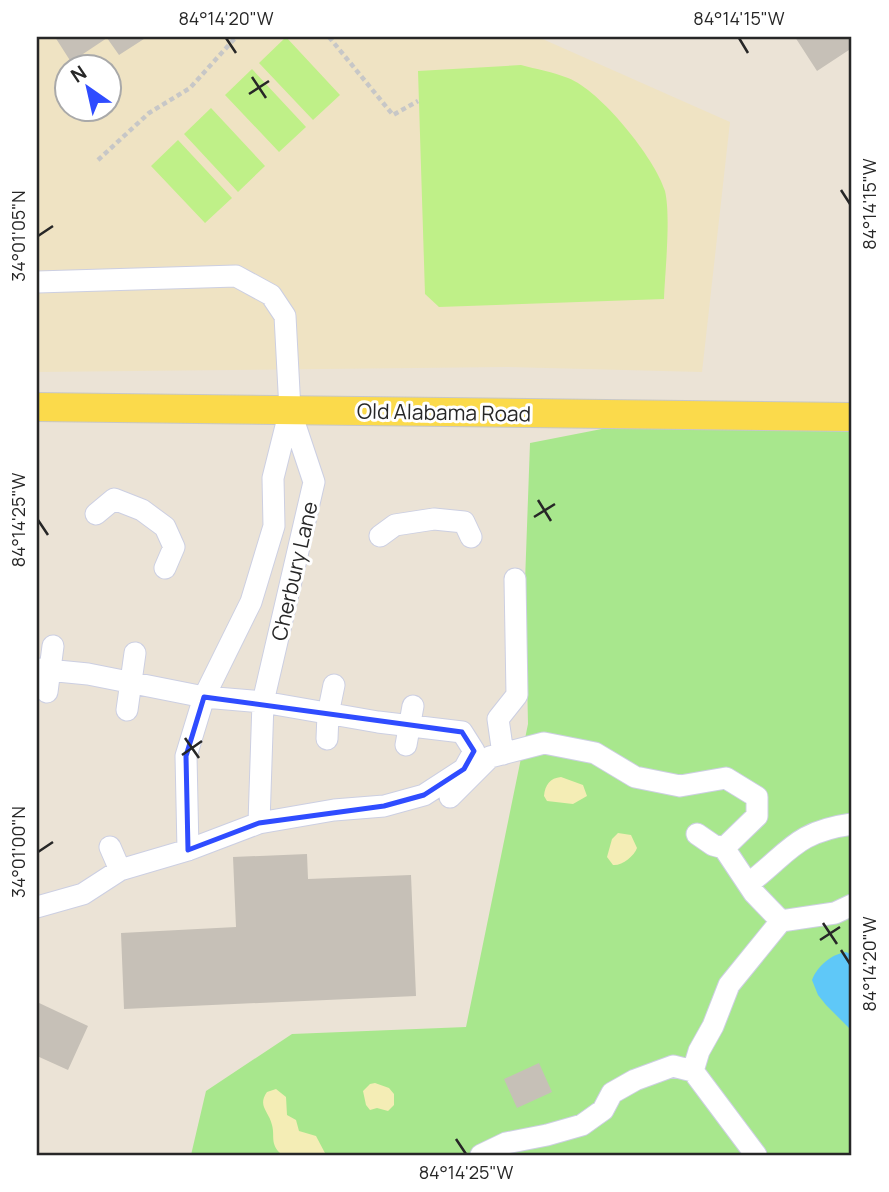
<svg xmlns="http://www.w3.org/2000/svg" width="889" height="1192" font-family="Manrope,sans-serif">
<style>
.education{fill:#efe3c3;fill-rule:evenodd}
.green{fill:#a8e78d}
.sand{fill:#f4edb5}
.pitch{fill:#bff088}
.water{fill:#5fc8f8}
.building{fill:#c6c0b7}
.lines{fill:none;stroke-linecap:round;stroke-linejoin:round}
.minor-casing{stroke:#cccfe2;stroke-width:23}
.major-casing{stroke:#c7c7c7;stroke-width:30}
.path{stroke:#c7c7c7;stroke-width:4.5;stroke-dasharray:5 3.5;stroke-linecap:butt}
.minor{stroke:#fff;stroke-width:21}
.major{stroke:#fbda4b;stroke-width:28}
.marked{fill:none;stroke:#2f4cff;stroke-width:5;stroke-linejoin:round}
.ticks{fill:none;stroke:#272727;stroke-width:2.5}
.labels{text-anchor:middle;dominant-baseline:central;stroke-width:6;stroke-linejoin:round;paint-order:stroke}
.street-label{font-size:21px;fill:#272727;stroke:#fff}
.neatline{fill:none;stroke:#272727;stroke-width:2.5}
.ticks-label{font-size:18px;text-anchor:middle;fill:#272727}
</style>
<rect width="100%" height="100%" fill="#ebe3d6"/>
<!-- education -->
<path class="education" d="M37,37H538L730,122L702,372L506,367L37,372ZM66,66H108V108H66Z"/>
<!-- green -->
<path class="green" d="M852,408V1155H191L206,1091L292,1034L466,1027L528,724L525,582L530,443L699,410Z"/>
<!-- sand -->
<path class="sand" d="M561,777L583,785L587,796L573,804L547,801L544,796C545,785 550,778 561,777Z
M618,833L631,835L637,848C634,856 622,866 613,865L607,857L612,839Z
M375,1083L389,1088L394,1094V1105L388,1111L377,1108L370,1110L366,1105L363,1091L370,1084Z
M276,1089L286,1097L287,1115L296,1120L299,1131L316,1136L326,1155L280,1153C270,1143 275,1136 272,1125C269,1111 257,1106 267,1092Z"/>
<!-- pitch -->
<path class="pitch" d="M286,37L340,95L313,120L259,63Z
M521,65C536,69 553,72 568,78C600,90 655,158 665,191C671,216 665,272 664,299L439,307L425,294L418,71Z
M252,69L306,127L279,152L225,95Z
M211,108L265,166L238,192L184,134Z
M178,140L232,198L205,223L151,166Z"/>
<!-- water -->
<path class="water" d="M846,952L852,955V1031L826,1005L818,995L812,980C817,966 832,954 846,952Z"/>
<!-- building -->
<path class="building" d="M55,37H147L119,55L107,38L71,62Z
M795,37H852V48L817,71Z
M307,854L308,879L411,875L416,996L124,1009L121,933L236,927L233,857Z
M37,1002L88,1026L68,1070L37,1056Z
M539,1063L552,1092L517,1108L504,1079Z"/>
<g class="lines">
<defs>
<path id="minor" d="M37,282L236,276L271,295L285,316L290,410L314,482L263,702L259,823
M96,514L114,499L142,510L165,527L174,547L165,568
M380,536L395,525L434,519L464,522L471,537
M37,669L88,674L204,697L263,702L378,722L462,732L474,751L464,769L424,795L384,806L334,810L259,823L188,850L120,870L83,894L37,907
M47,692L53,646
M127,710L135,653
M327,739L328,714L334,685
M406,745L413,706
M503,754L498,719L517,695L515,579
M450,797L490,757L544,743L595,753L635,777L680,786L726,778L757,797V816L724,848L754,893L781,921L835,913L852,905
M697,834L713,845L724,848
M110,847L120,870
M188,850L186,756L204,697L251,602L274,526L273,478L290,410
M748,884C790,852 795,832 852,824
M481,1155L506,1143L547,1135L582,1125L603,1110L612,1093L635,1080L673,1066L693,1071
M756,1155L693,1071L699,1051L713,1026L729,985L781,921"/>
<path id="major" d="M37,407L852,417"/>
</defs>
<!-- minor casing -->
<use href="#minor" class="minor-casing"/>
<!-- major casing -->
<use href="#major" class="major-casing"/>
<!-- path -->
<path class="path" d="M329,37L393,115L418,101
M98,160L149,113L190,88L236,37"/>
<!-- minor -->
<use href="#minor" class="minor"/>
<!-- major -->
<use href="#major" class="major"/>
</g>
<!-- marked area -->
<path class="marked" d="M204,697L462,732L474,751L464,769L424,795L384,806L259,823L188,850L186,756Z"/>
<!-- ticks -->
<path class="ticks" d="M226,38L236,53M739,38L748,53M252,77L266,98M249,94L269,81M841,190L850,204M38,236L53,226M538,500L551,521M534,517L555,504M38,520L48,535M185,738L199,758M182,755L202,741M38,852L53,842M823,923L837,944M820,940L840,927M841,950L850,964M456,1139L466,1154"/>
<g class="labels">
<!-- street labels -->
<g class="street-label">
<text transform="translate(444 412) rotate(1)">Old Alabama Road</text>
<text transform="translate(294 571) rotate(-77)">Cherbury Lane</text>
</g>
</g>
<!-- border -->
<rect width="889" height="1192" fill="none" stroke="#ffffff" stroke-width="77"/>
<!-- north arrow -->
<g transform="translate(88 88) rotate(326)"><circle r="33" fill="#ffffff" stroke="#a9a9a9" stroke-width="2"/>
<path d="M0-5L12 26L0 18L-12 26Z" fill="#2f4cff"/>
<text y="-10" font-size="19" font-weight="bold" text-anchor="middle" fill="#272727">N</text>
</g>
<rect x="38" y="38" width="812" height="1116" class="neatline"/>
<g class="ticks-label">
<text x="226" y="25">84°14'20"W</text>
<text x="739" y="25">84°14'15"W</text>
<text transform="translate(870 204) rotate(-90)" y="6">84°14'15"W</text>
<text transform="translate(19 236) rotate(-90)" y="6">34°01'05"N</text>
<text transform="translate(19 520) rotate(-90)" y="6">84°14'25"W</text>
<text transform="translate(19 852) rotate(-90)" y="6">34°01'00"N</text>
<text transform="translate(870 964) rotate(-90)" y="6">84°14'20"W</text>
<text x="466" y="1179">84°14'25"W</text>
</g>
</svg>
